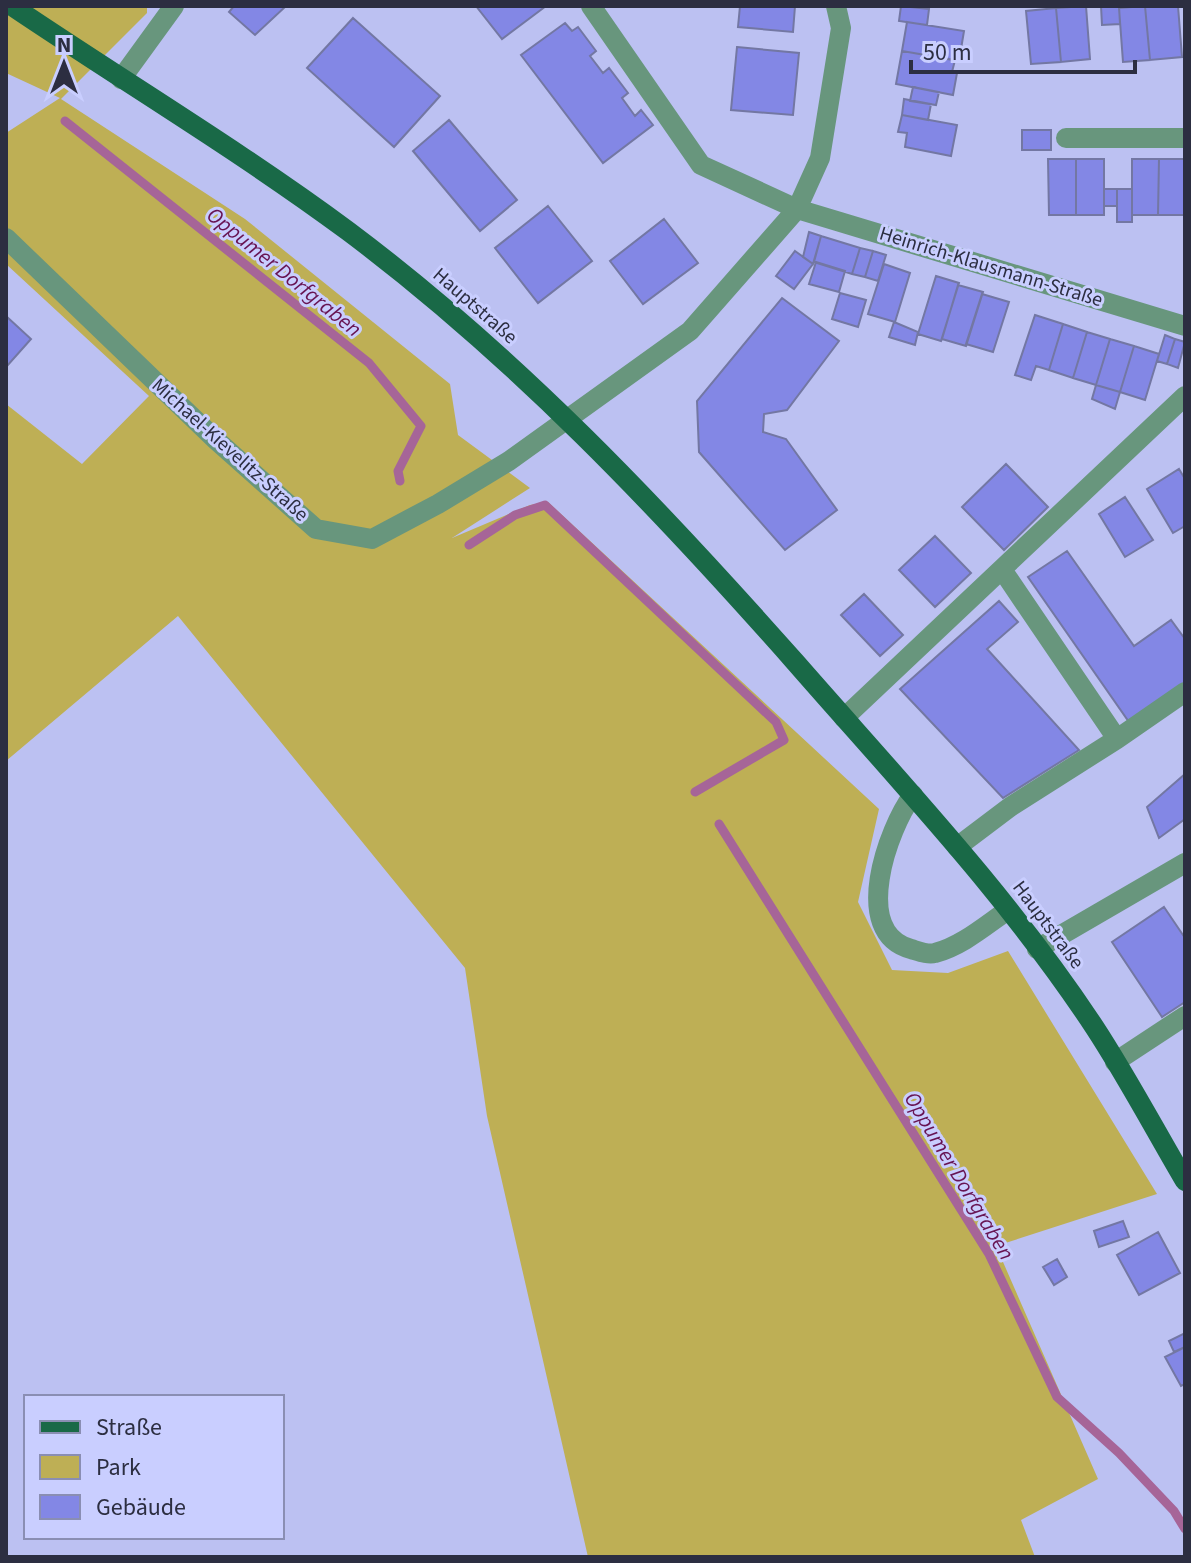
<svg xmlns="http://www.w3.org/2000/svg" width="1191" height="1563" font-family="'Source Sans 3',sans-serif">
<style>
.green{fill:#beaf55}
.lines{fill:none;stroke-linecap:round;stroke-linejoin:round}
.stream{stroke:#a66598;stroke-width:9}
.building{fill:#8387e5;stroke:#7377a3;stroke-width:2}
.minor{stroke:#68967d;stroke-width:20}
.major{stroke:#196947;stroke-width:20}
.labels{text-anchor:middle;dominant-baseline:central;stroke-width:6;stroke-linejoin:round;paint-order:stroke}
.street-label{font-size:20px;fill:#2c2e41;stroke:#c9ceff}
.water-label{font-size:22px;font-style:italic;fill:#671453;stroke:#c9ceff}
</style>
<rect width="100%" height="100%" fill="#bcc1f2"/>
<!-- green -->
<path class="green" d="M6,6H147V13L61,99L245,219L450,384L458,435L530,488L452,538L530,505L548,502L879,809L858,902L892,970L948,973L1008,951L1157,1194L996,1246L1098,1479L1021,1520L1035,1557H588L487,1116L465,968L178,616L6,761V404L82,464L149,396L6,264V133L60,98L6,73Z"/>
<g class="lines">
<!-- stream -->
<path class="stream" d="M65,121L369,363L421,426L398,471L400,481
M469,545L515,515L545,505L776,722L784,740L695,792
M719,824L989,1254L1057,1397L1119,1453L1174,1511L1185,1529"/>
</g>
<!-- building -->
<path class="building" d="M234,6H286L255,35L229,12Z
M476,6H546L502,39Z
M740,6H795L793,32L738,27Z
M901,6L929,9L927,25L899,21Z
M1086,6L1090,59L1061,62L1056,8Z
M1101,6H1119L1120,24L1102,25Z
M1145,6L1150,60L1123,62L1119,8Z
M1145,6H1178L1182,57L1150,60Z
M1056,8L1061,62L1031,64L1026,11Z
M353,18L440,96L394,147L307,68Z
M907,22L964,31L959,61L902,51Z
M565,23L572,31L578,27L596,51L590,56L603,73L609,68L628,93L622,98L635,116L641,110L653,125L603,163L521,55Z
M737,47L799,53L793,115L731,110Z
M902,51L955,60L952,72L957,73L953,95L896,84Z
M913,87L939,92L936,105L910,101Z
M904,99L931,104L928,120L902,115Z
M902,115L957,125L951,156L905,147L907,133L898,132Z
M449,120L517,200L480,231L413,151Z
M1022,130H1051V150H1022Z
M1048,159H1076V215H1049Z
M1076,159H1104V215H1076Z
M1132,159H1159L1158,215H1132Z
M1159,159H1185V215H1158Z
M1104,189H1117V206H1104Z
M1117,189H1132V222H1117Z
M548,206L592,261L538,303L495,248Z
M664,219L698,263L643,304L610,261Z
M809,232L821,236L813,264L803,257Z
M821,236L860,248L852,274L814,262Z
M860,248L873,251L865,277L852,274Z
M795,251L813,264L794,289L776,276Z
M873,251L886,255L878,281L865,277Z
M816,262L845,271L839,292L809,284Z
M884,264L910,273L895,322L868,314Z
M936,276L959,283L941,341L918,334Z
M958,285L983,292L966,346L942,339Z
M840,293L866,300L858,327L832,319Z
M982,294L1009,302L993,352L966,344Z
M782,298L839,341L787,410L764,414L763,432L786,439L837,510L785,550L699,452L697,401Z
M1035,315L1063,324L1049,370L1036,366L1031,380L1015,375Z
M6,316L31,339L7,366H6Z
M894,322L918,332L915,345L889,337Z
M1063,324L1087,332L1073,378L1049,370Z
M1087,332L1110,339L1096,385L1073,378Z
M1165,335L1175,339L1167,364L1157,361Z
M1110,339L1134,346L1120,392L1096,385Z
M1175,339L1185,342L1178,368L1167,364Z
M1134,346L1159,354L1145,400L1120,392Z
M1096,385L1120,392L1115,409L1092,399Z
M1006,464L1048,507L1004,550L962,507Z
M1179,469L1185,479V526L1173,533L1147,489Z
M1125,497L1153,540L1125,557L1099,514Z
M935,536L971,573L935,607L899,570Z
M1067,551L1134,646L1171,620L1185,639V683L1129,722L1028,577Z
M864,594L903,635L880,656L841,615Z
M999,601L1018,622L987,649L1079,750L1003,798L900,689Z
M1185,774V819L1159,838L1147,807Z
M1164,907L1185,938V1002L1162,1017L1112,942Z
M1123,1221L1129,1237L1099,1247L1094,1231Z
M1158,1232L1180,1273L1139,1295L1117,1255Z
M1057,1259L1067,1277L1054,1285L1043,1267Z
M1185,1333V1347L1174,1352L1169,1341Z
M1185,1347V1384L1181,1386L1165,1357Z"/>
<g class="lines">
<!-- minor -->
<path class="minor" d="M591,6L701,165L797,209L1185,326
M121,79L174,6
M1066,138H1185
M6,238L216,440L316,529L372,539L438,504L509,461L690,331L797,209L820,158L841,28L836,6
M844,718L1185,396
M1117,739L1185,692
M913,795C888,828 850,933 911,949C918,951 928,955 935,953C962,946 986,925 1008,910
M957,847L1010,807L1117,739L1003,571
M1037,949L1185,863
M1115,1062L1185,1016"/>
<!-- major -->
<path class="major" d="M12,6C123,81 240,151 348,231C515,356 658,507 796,663C899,781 1009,897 1095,1028C1127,1077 1155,1130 1185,1181"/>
</g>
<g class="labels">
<!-- street labels -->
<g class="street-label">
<text transform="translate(991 267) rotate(17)">Heinrich-Klausmann-Straße</text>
<text transform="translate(475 306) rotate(41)">Hauptstraße</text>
<text transform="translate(230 450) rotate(42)">Michael-Kievelitz-Straße</text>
<text transform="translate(1048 925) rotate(53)">Hauptstraße</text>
</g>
<!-- water labels -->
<g class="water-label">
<text transform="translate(284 272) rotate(39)">Oppumer Dorfgraben</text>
<text transform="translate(959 1176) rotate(59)">Oppumer Dorfgraben</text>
</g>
</g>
<!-- border -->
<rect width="1191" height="1563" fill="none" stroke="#2c2e41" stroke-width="16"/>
<!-- legend -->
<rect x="24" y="1395" width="260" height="144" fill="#c9ceff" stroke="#8a8eb3" stroke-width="2"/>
<rect x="40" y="1421" width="40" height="12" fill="#196947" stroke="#8a8eb3" stroke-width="2"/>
<text x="96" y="1435" font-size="24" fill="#2c2e41">Straße</text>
<rect x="40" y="1455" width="40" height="24" fill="#beaf55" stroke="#8a8eb3" stroke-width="2"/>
<text x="96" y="1475" font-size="24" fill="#2c2e41">Park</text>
<rect x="40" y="1495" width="40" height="24" fill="#8387e5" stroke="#8a8eb3" stroke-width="2"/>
<text x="96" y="1515" font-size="24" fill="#2c2e41">Gebäude</text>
<!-- north arrow -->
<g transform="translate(64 64)" stroke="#c9ceff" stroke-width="6" paint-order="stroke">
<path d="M0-6L14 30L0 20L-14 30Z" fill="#2c2e41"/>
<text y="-12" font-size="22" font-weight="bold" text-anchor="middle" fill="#2c2e41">N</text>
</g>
<!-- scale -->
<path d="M911 60v12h224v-12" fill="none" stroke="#2c2e41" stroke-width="4"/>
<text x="923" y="60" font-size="24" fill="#2c2e41" stroke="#c9ceff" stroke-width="6" paint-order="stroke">50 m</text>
</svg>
